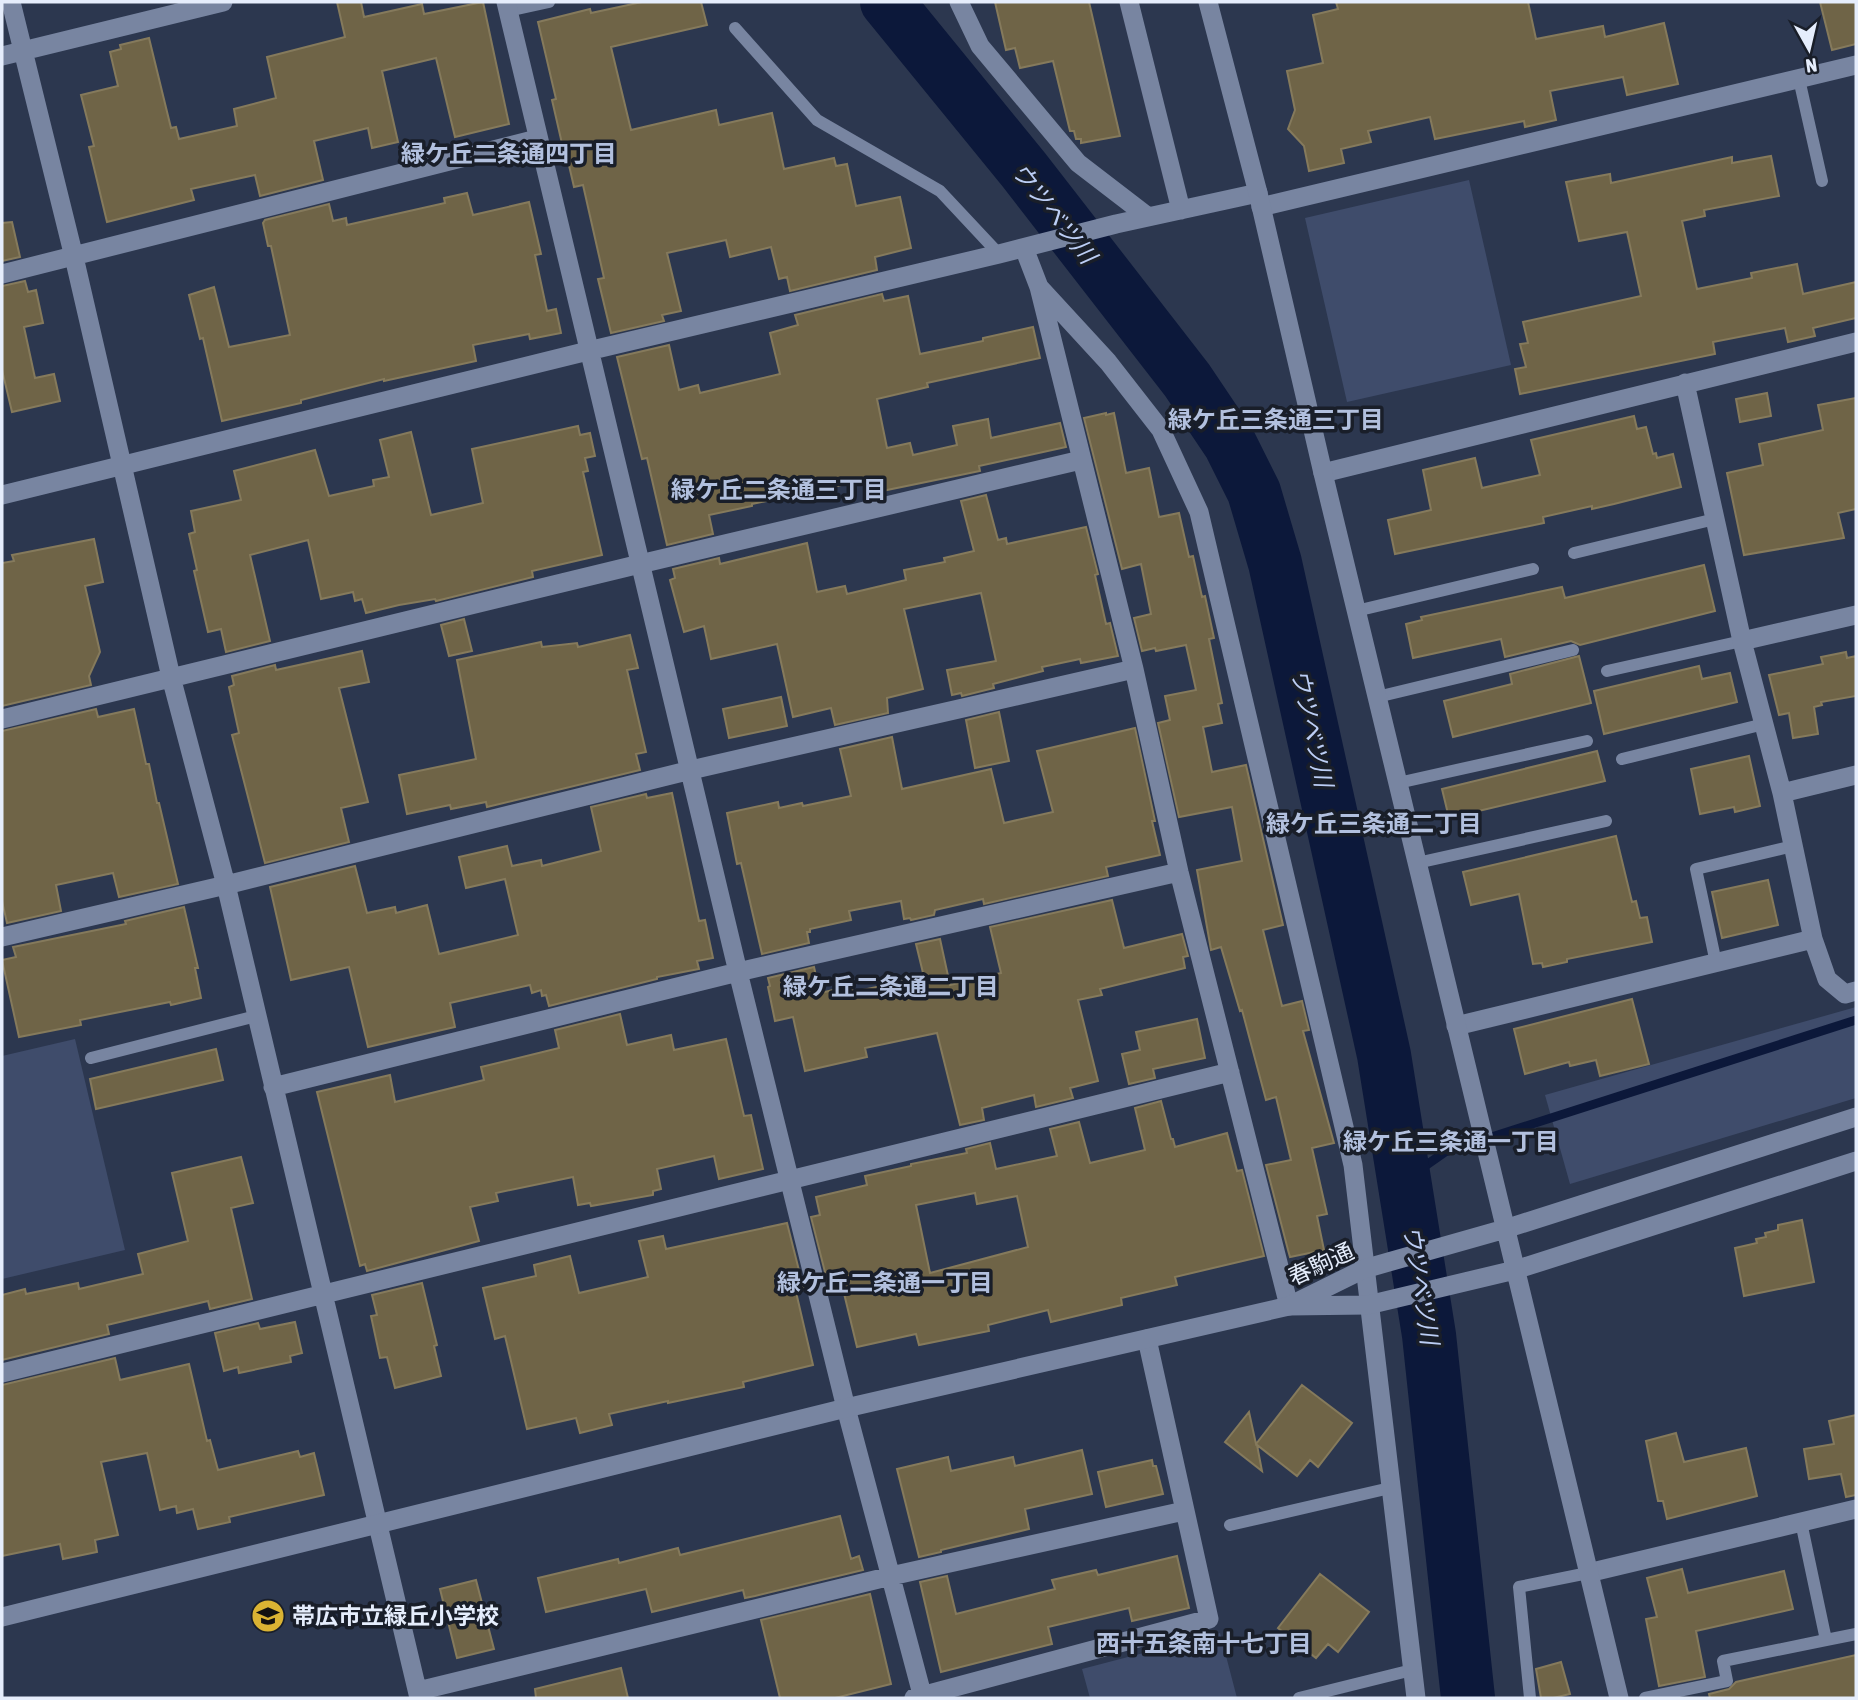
<svg xmlns="http://www.w3.org/2000/svg" width="1858" height="1700" font-family="'Asap Condensed','Noto Sans JP',sans-serif">
<style>
.green{fill:#3f4c6b}
.lines{fill:none;stroke-linecap:round;stroke-linejoin:round}
.stream{stroke:#0c183a;stroke-width:9}
.river{stroke:#0c183a;stroke-width:54}
.building{fill:#6f6447;stroke:#857a5c;stroke-width:2;fill-rule:evenodd}
.service{stroke:#7885a1;stroke-width:12}
.minor{stroke:#7885a1;stroke-width:19}
.tertiary{stroke:#7885a1;stroke-width:19}
.labels{text-anchor:middle;dominant-baseline:central;stroke-width:7;stroke-linejoin:round;paint-order:stroke}
.street-label{font-size:23px;fill:#e5edfc;stroke:#191e29}
.poi-label{font-size:23px;font-weight:bold;fill:#e5edfc;stroke:#191e29;text-anchor:start}
.neighbourhood-label{font-size:24px;font-weight:bold;fill:#b2c0de;stroke:#191e29}
.water-label{font-size:24px;font-style:italic;fill:#bccef5;stroke:#191e29}
</style>
<rect width="100%" height="100%" fill="#2c374f"/>
<!-- green -->
<path class="green" d="M1469,180L1511,365L1347,402L1305,218Z
M1856,1007V1098L1570,1184L1545,1095Z
M75,1039L125,1250L2,1279V1056Z
M1220,1633L1237,1698H1090L1082,1669Z"/>
<g class="lines">
<!-- stream -->
<path class="stream" d="M1405,1180L1445,1152L1856,1020"/>
<!-- river -->
<path class="river" d="M887,2L1024,170L1187,380L1230,444L1254,492L1275,563L1384,1055L1429,1335L1468,1698"/>
</g>
<!-- building -->
<path class="building" d="M337,2H361L364,17L422,4L424,14L483,2L509,124L455,137L436,58L382,71L398,142L372,148L368,128L314,141L323,180L260,196L255,175L191,189L194,200L107,222L89,147L94,146L81,95L118,86L110,52L121,49L120,45L149,38L171,128L176,127L179,139L237,126L234,109L276,98L267,57L345,37Z
M642,2H701L707,25L611,47L631,130L716,110L719,125L772,113L784,169L834,158L836,166L847,164L856,206L900,197L911,248L875,257L877,270L790,291L787,277L779,279L771,247L730,257L726,240L667,253L681,311L662,315L664,321L611,333L598,279L604,278L583,185L574,187L565,148H563L552,100L556,99L538,22L590,9L591,13Z
M995,2H1089L1120,136L1081,143V139H1076L1074,131H1070L1053,61L1020,68L1015,48L1006,50Z
M1336,2H1528L1536,39L1603,26L1605,37L1664,23L1678,84L1627,95L1623,77L1550,91L1556,120L1525,127L1524,121L1435,139L1430,117L1368,131L1371,142L1341,149L1344,163L1309,171L1304,146L1288,129L1295,110L1287,71L1323,63L1313,15L1338,9Z
M1820,2H1856V44L1832,50Z
M1771,156L1779,196L1704,210L1705,216L1682,221L1697,289L1752,278L1751,273L1797,264L1803,294L1856,282V318L1813,328L1815,336L1788,342L1785,328L1713,342L1715,354L1520,394L1515,369L1526,367L1520,344L1528,343L1523,322L1641,296L1627,232L1579,241L1566,182L1610,174L1611,183L1732,157V163Z
M467,193L473,215L529,202L541,254L535,255L547,311L556,309L561,333L530,339L529,334L473,345L476,361L384,381V379L301,400V403L222,421L203,338L200,339L189,295L214,287L229,347L290,335L271,246H268L263,223L265,220L329,204L333,221L346,218L347,225L445,203L444,198Z
M12,222L20,257L2,261V223Z
M25,281L28,292L36,290L43,323L24,327L35,378L54,374L60,401L12,412L2,370V286Z
M882,294L884,301L908,296L920,354L983,341V338L1033,327L1040,358L927,383L928,387L877,399L887,448L910,443L913,455L957,445L953,426L988,419L991,438L1060,423L1066,447L979,466L980,471L882,491L879,477L752,504V506L709,515L713,534L667,545L647,458L642,459L617,357L669,345L679,390L698,385L700,393L780,374L770,333L798,325L795,315Z
M1767,393L1771,416L1740,422L1736,399Z
M1856,398V509L1838,513L1844,538L1744,555L1727,473L1763,465L1759,444L1823,430L1818,405Z
M1106,413V415L1114,413L1126,473L1149,468L1159,517L1179,513L1189,557L1193,556L1202,597L1205,596L1214,638L1209,639L1222,703L1218,704L1222,723L1203,727L1212,772L1246,765L1283,925L1263,930L1282,1006L1302,1001L1309,1030L1303,1031L1334,1143L1312,1148L1327,1214L1317,1216L1324,1250L1290,1257L1288,1250L1266,1165L1291,1160L1276,1097L1266,1100L1242,1010L1240,1011L1221,947L1211,950L1197,870L1242,861L1232,807L1179,817L1158,723L1170,720L1165,696L1196,690L1186,645L1156,651L1155,648L1142,651L1134,618L1151,614L1141,564L1122,569L1084,418Z
M1634,416L1637,429L1646,427L1653,454L1656,453L1657,458L1673,454L1681,487L1614,504L1592,509V506L1543,517L1544,523L1395,554L1388,520L1431,510L1423,470L1475,458L1482,488L1540,475L1531,440Z
M578,426L580,435L590,433L595,456L585,458L588,471L583,472L602,555L532,571L533,577L436,601L435,599L399,605L366,613L362,599L355,601L353,592L321,599L308,540L250,555L270,641L226,652L221,629L208,632L194,571L197,570L189,534L195,532L191,511L241,500L234,471L315,450L329,496L374,486L373,480L389,477L380,440L411,432L431,515L483,503L472,449Z
M986,495L998,540L1006,538L1007,544L1086,527L1098,574L1095,575L1106,624L1110,623L1118,656L1081,663L1080,659L1042,667L1043,671L993,684L994,688L962,696L961,693L952,695L947,670L996,661L981,593L904,609L923,689L887,698L888,713L835,725L831,708L793,717L777,644L711,659L704,626L684,632L670,580L675,578L673,569L719,558L720,564L807,543L817,592L845,586L847,594L906,580L904,570L945,562L944,558L974,551L961,501Z
M94,539L103,582L85,586L100,652L89,676L91,685L2,706V563L14,561L12,555Z
M1704,565L1715,611L1580,645L1571,641L1505,657L1501,639L1413,658L1406,624L1422,620L1421,617L1562,587L1565,598Z
M464,619L472,651L449,656L441,625Z
M630,635L638,668L627,670L646,752L636,754L640,770L487,807L486,802L451,809L450,805L407,814L399,775L476,759L457,660L541,642L542,647L577,643L578,647Z
M362,651L369,682L339,688L368,802L341,808L349,842L265,863L232,735L239,733L229,687L234,685L232,676L275,665L276,670Z
M1846,652L1847,658L1856,656V696L1821,702L1822,705L1814,707L1818,734L1793,738L1789,713L1779,715L1769,675L1823,664L1821,657Z
M1579,656L1591,703L1453,737L1444,701L1512,684L1510,674Z
M1699,666L1702,679L1730,673L1737,702L1604,734L1594,691Z
M781,697L787,726L729,738L723,709Z
M96,709L98,717L134,709L146,764H149L157,803H159L178,884L119,897L113,873L56,885L61,911L7,923L2,901V731Z
M999,712L1009,761L975,768L966,720Z
M1135,728L1155,821H1152L1160,855L1106,867L1108,876L984,904L983,899L935,910L934,915L911,920L910,918L904,919L901,901L849,911L851,920L810,929V932H807L809,943L762,954L741,863L737,864L727,813L778,802L779,808L802,803L803,806L851,796L840,749L892,737L902,789L991,769L1004,823L1053,812L1037,751Z
M1597,751L1605,781L1449,818L1442,789Z
M1749,756L1760,806L1735,812L1734,807L1700,814L1691,769Z
M672,793L699,921L705,920L713,958L697,961L699,969L657,977V979L549,1006L546,995L542,996L541,990L532,993L530,985L450,1003L455,1027L368,1047L349,967L291,980L270,887L355,866L367,913L395,907L396,913L427,905L439,954L518,935L505,879L466,888L459,857L507,846L512,866L541,860L542,866L601,851L591,807L646,794L647,798Z
M1616,836L1632,902L1636,901L1640,918L1647,917L1652,942L1567,959V962L1543,967L1542,963L1533,964L1519,894L1471,905L1463,872Z
M1768,880L1778,925L1722,938L1712,892Z
M1112,900L1124,948L1182,934L1188,956L1183,957L1185,968L1100,989L1102,995L1078,1000L1098,1081L1070,1088L1073,1098L1036,1107L1034,1095L982,1108L984,1120L960,1125L937,1033L865,1048L867,1057L805,1071L793,1017L775,1021L768,987L770,986L768,978L814,967L820,993L851,986L853,992L924,977L916,944L940,939L950,985L1001,973L990,927Z
M184,907L198,968H195L201,998L171,1005L170,1002L80,1020L81,1025L19,1037L2,960L16,957L13,947L126,924L125,921Z
M1632,999L1649,1064L1600,1076L1596,1060L1570,1066L1569,1062L1525,1074L1514,1029Z
M620,1014L627,1045L671,1035L674,1050L726,1039L744,1116L751,1115L763,1169L719,1179L714,1156L657,1169L661,1189L653,1191V1195L591,1206L590,1203L578,1205L573,1177L496,1193L498,1201L470,1207L479,1241L367,1271L365,1264L360,1266L317,1092L390,1075L395,1102L484,1080L481,1067L559,1048L555,1030Z
M1197,1019L1205,1058L1153,1069L1155,1078L1129,1084L1122,1054L1140,1050L1136,1032Z
M216,1049L223,1080L96,1109L90,1079Z
M1161,1101L1171,1139H1173L1175,1147L1227,1133L1237,1171L1242,1170L1264,1256L1175,1277L1177,1285L1121,1298L1122,1305L1051,1322L1048,1310L988,1325L989,1331L919,1345L916,1334L857,1347L841,1281L828,1284L811,1217L820,1215L816,1197L867,1185L865,1176L911,1166V1164L967,1153L966,1149L990,1143L996,1169L1057,1156L1050,1129L1079,1122L1090,1163L1145,1150L1135,1108ZM975,1193L977,1204L1017,1196L1028,1247L930,1273L916,1205Z
M241,1157L253,1203L231,1208L252,1299L210,1309L208,1301L107,1325L109,1334L2,1360V1295L25,1289L26,1294L78,1283L79,1289L143,1274L138,1254L188,1241L172,1173Z
M1802,1220L1814,1282L1744,1296L1735,1248L1757,1243L1756,1239L1766,1237L1765,1233L1778,1230V1225Z
M787,1223L804,1290L796,1292L813,1365L743,1382L744,1387L668,1403V1401L609,1414L612,1425L580,1433L576,1418L527,1429L505,1336L495,1339L483,1288L536,1276L534,1265L570,1256L579,1293L648,1277L639,1241L663,1236L666,1249Z
M422,1283L437,1345L434,1346L441,1376L395,1388L387,1357L380,1358L371,1316L377,1315L372,1295Z
M295,1322L302,1353L290,1356L291,1362L239,1373L238,1367L224,1371L215,1333L258,1323L260,1329Z
M115,1358L120,1380L189,1364L207,1441L210,1440L218,1470L298,1451L300,1457L314,1453L324,1495L229,1517L230,1522L198,1529L193,1509L177,1513L176,1506L160,1510L147,1453L101,1462L118,1535L95,1540L97,1552L63,1559L60,1544L2,1556V1385Z
M1302,1385L1352,1423L1318,1467L1310,1460L1297,1476L1257,1445L1262,1471L1225,1442L1249,1412L1256,1444Z
M1856,1415V1495L1846,1497L1841,1474L1809,1479L1804,1449L1834,1444L1829,1421Z
M1676,1433L1684,1462L1746,1448L1757,1496L1667,1519L1663,1501H1658L1646,1441Z
M1082,1450L1092,1494L1025,1509L1029,1529L941,1550V1552L919,1557L897,1469L948,1457L951,1471L1013,1457L1015,1466Z
M1152,1460L1153,1466H1156L1163,1494L1106,1507L1098,1472Z
M840,1516L851,1559L859,1556L863,1570L755,1596L745,1598L743,1590L652,1612L646,1589L546,1612L538,1578L618,1559L619,1563L678,1548L680,1555Z
M1177,1556L1189,1608L1132,1621L1129,1608L1048,1627L1052,1644L941,1672L920,1582L947,1576L956,1614L1055,1589L1052,1580L1096,1570L1098,1575Z
M1682,1569L1688,1593L1784,1571L1793,1609L1696,1631L1705,1677L1659,1686L1646,1619L1657,1617L1647,1578Z
M1320,1574L1369,1612L1338,1652L1328,1644L1316,1658L1278,1628Z
M476,1580L494,1649L457,1658L440,1589Z
M870,1594L891,1684L835,1698H780L761,1620Z
M1856,1655V1698H1710L1709,1694L1729,1689L1736,1682Z
M1561,1662L1570,1694L1553,1698H1541L1536,1669Z
M621,1668L628,1698H536L535,1689Z"/>
<g class="lines">
<!-- service -->
<path class="service" d="M508,11L549,2
M735,28L817,120L940,191L999,254
M1799,79L1822,181
M1574,553L1715,519
M1356,611L1533,569
M1607,671L1742,641
M1377,697L1573,650
M1622,759L1764,724
M1398,783L1587,741
M1417,863L1606,821
M1716,963L1696,869L1793,846
M91,1058L256,1016
M1801,1522L1826,1640L1856,1634
M1230,1525L1390,1488
M1299,1698L1412,1670
M1530,1698L1519,1587L1588,1573
M1645,1698L1727,1681L1723,1661L1826,1640"/>
<!-- minor -->
<path class="minor" d="M11,2L74,257L171,677L226,885L419,1698
M506,2L738,972L846,1408L923,1698
M959,2L980,46L1078,163L1147,216
M1129,2L1181,210
M2,56L223,2
M1261,207L1856,65
M1024,248L1039,287L1134,669L1179,872L1289,1306
M2,274L537,139
M1039,287L1108,362L1161,430L1199,512L1353,1165L1416,1698
M1685,383L1742,641L1782,793L1813,939L1827,979L1845,994L1856,991
M1323,473L1856,342
M2,495L588,351L999,254L1116,224L1258,193
M1742,641L1856,615
M2,719L640,564L1081,460
M1782,793L1856,775
M2,937L226,885L691,770L1134,669
M1456,1026L1813,939
M273,1087L738,972L1179,872
M2,1373L1230,1072
M1588,1573L1856,1509
M418,1691L891,1576L1184,1511
M914,1698L1209,1619L1147,1339"/>
<!-- tertiary -->
<path class="tertiary" d="M1208,2L1258,193L1323,473L1619,1698
M1293,1304L1364,1269L1505,1229L1856,1117
M2,1617L846,1408L1289,1306L1368,1305L1515,1270L1856,1161"/>
</g>
<!-- icons -->
<defs>
<symbol id="school-disc" viewBox="-11 -11 22 22"><circle r="9.5" fill="#dab333" stroke="#191e29"/><path d="M0-5L7-2L0 1L-7-2ZM-4 1L0 2.5L4 1V4Q0 6-4 4Z" fill="#111"/></symbol>
</defs>
<g fill-rule="evenodd">
<use href="#school-disc" x="249" y="1597" width="38" height="38"/>
</g>
<g class="labels">
<!-- street labels -->
<g class="street-label">
<text transform="translate(1321 1264) rotate(-25)">春駒通</text>
</g>
<!-- poi labels -->
<g class="poi-label">
<text x="292" y="1616">帯広市立緑丘小学校</text>
</g>
<!-- neighbourhood labels -->
<g class="neighbourhood-label">
<text x="509" y="153">緑ケ丘二条通四丁目</text>
<text x="1276" y="419">緑ケ丘三条通三丁目</text>
<text x="779" y="489">緑ケ丘二条通三丁目</text>
<text x="1374" y="823">緑ケ丘三条通二丁目</text>
<text x="891" y="986">緑ケ丘二条通二丁目</text>
<text x="1451" y="1141">緑ケ丘三条通一丁目</text>
<text x="885" y="1282">緑ケ丘二条通一丁目</text>
<text x="1204" y="1643">西十五条南十七丁目</text>
</g>
<!-- water labels -->
<g class="water-label">
<text transform="translate(1054 213) rotate(52)">ウツベツ川</text>
<text transform="translate(1312 728) rotate(78)">ウツベツ川</text>
<text transform="translate(1421 1285) rotate(81)">ウツベツ川</text>
</g>
</g>
<!-- border -->
<rect width="1858" height="1700" fill="none" stroke="#e5edfc" stroke-width="7"/>
<!-- north arrow -->
<g transform="translate(1809 49) rotate(172)" stroke="#191e29" stroke-width="5" paint-order="stroke">
<path d="M0-5L12 26L0 18L-12 26Z" fill="#e5edfc"/>
<text y="-10" font-size="19" font-weight="bold" text-anchor="middle" fill="#e5edfc">N</text>
</g>
</svg>
